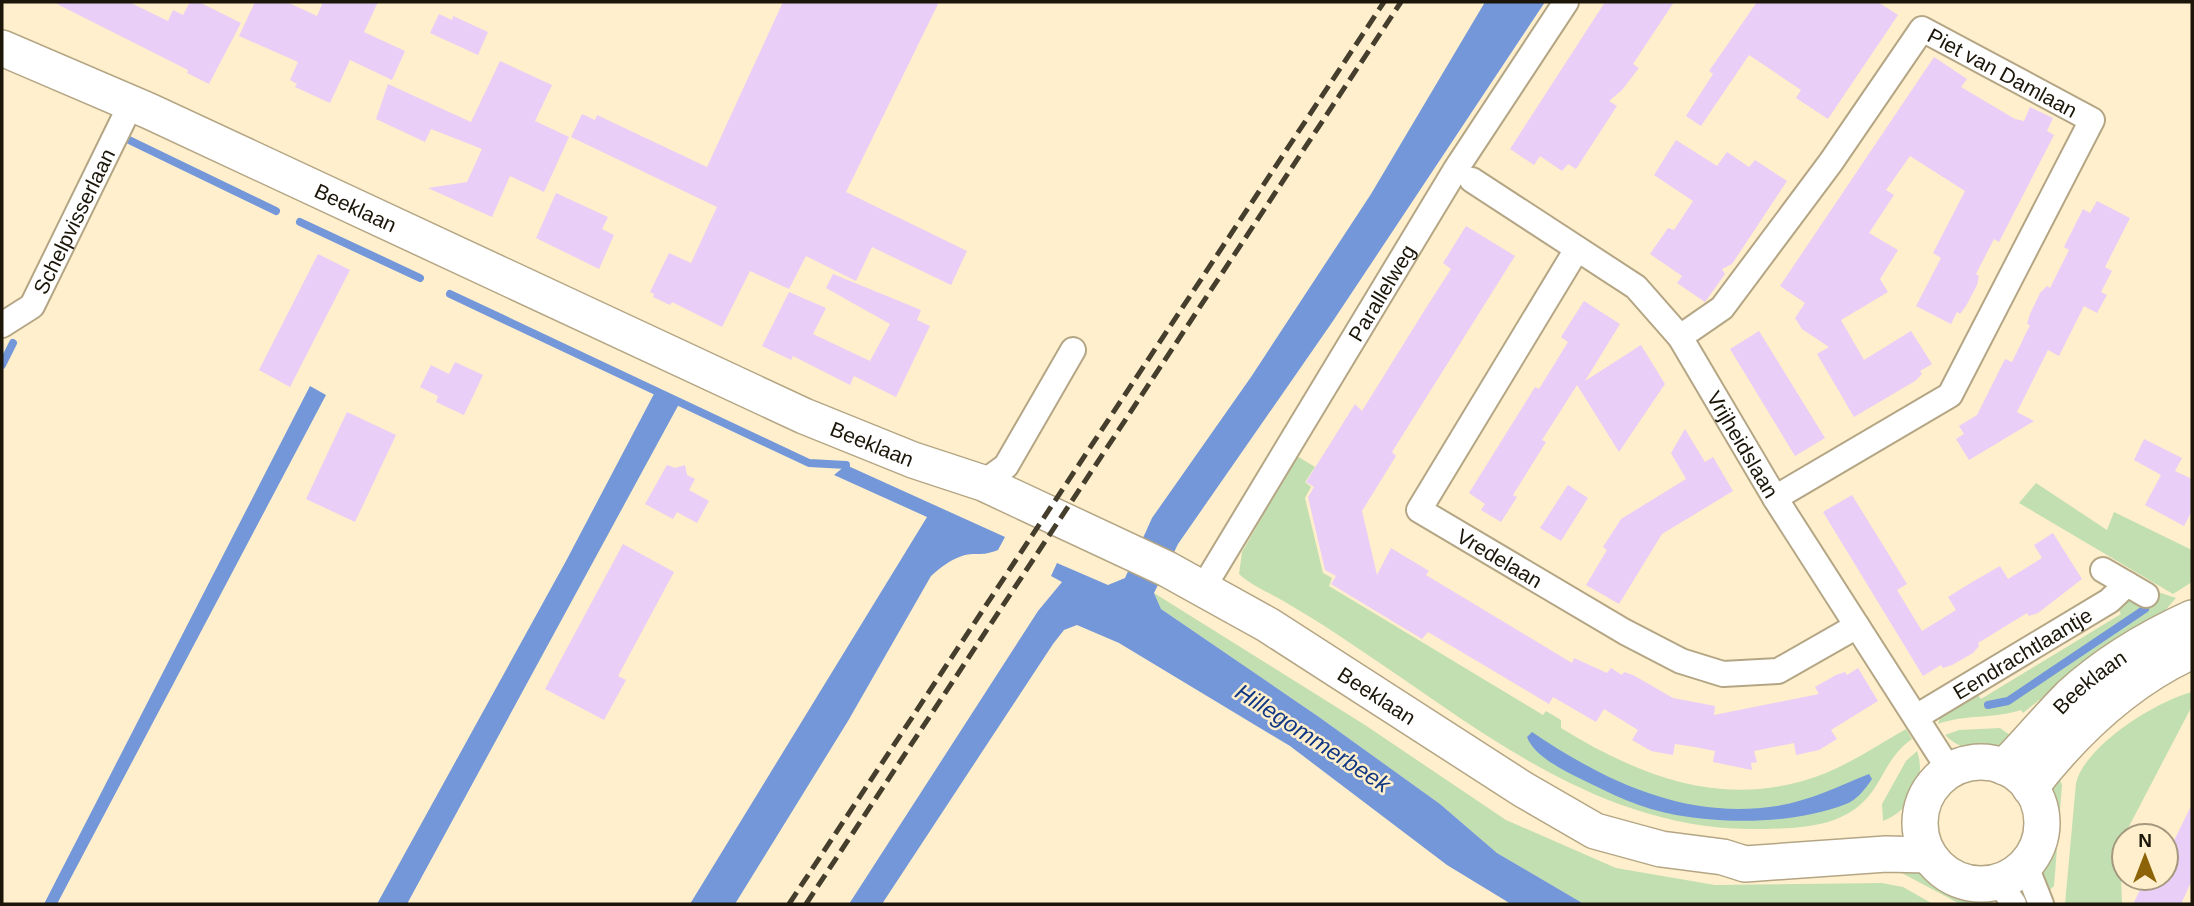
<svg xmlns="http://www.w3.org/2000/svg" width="2194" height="906" font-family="Arial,sans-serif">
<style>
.green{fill:#c2dfb1}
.water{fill:#7397d9}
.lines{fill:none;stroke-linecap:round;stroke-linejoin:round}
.stream{stroke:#7397d9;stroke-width:8}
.building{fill:#e9cef7}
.street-casing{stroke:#b4a685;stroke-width:28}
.secondary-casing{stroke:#b4a685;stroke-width:38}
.street{stroke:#fff;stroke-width:24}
.secondary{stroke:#fff;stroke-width:35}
.rail{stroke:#453e2d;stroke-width:5;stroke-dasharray:14 7;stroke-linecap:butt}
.labels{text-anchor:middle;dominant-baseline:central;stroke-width:5;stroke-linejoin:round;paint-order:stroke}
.street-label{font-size:21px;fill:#1b1609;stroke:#ffefcc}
.water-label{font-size:23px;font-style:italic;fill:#103783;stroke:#ffefcc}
</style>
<rect width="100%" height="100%" fill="#ffefcc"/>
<!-- green -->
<path class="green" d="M1297,456L1315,467L1305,482L1311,487L1305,498L1323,573L1332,578L1329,586L1543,715L1546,711L1561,720V728C1644,779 1729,811 1826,773C1854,761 1880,744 1906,729L1912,739C1875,765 1885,804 1828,822C1803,829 1774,829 1749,829C1595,827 1478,728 1356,647C1333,631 1309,616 1285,602C1270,593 1252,586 1239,574L1242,552Z
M2036,483L2107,530L2114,512L2192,550V582L2173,594L2019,503Z
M2152,590L2176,598L2162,614L2075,671L2023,713L2021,710C1994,719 1965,714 1938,724L1941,715L1976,693L1981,699L2121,614L2117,607Z
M1154,593L1365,725L1506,820L1616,868L1715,885L1882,883L1903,887L1933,904H1584L1497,853L1440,804L1319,717L1161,609Z
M2192,692V706L2124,836L2120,849L2122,904H2065L2076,783C2085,746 2156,701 2192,692Z
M2000,728L2017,740C1992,753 1966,756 1945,735L1959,730Z
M1917,751C1927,780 1911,810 1883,821L1882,804L1906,761Z
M2058,775L2062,785L2054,886L2045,894C2037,864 2050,856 2051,829C2053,805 2046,798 2058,775Z
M1919,866L1952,888L1996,904H1960L1898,871Z"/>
<!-- water -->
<path class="water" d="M1485,2H1545L1333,321L1178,544L1154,593L1161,609L1319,717L1440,804L1497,853L1584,904H1511L1447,865L1290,746L1119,643L1077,625L1064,630L1053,644L882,904H849L1038,611L1062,582L1051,576L1057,563L1108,585L1125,578L1152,518L1251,377L1371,194Z
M310,386L326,395L57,904H44Z
M655,392L679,404L407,904H377L566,561Z
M846,465L1005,537L998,550C980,557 978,552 965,555C951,559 941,567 931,576L848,721L735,904H690L927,517L834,475Z
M1532,732C1606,782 1686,820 1777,806C1809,801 1839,786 1869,774L1872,779C1866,788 1857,800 1846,804C1794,824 1730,824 1676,815C1642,809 1611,794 1581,779C1563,770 1534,756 1527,737Z"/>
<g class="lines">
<!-- stream -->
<path class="stream" d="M129,140L276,211
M300,222L420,278
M450,294L809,463L846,465
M2,365L13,343
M1988,705L2008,701L2145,609"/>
</g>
<!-- building -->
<path class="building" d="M53,2H129L168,21L173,10L183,15L190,2H199L241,23L209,84L187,73L188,70Z
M255,2H287L317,16L323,2H378L364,32L405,51L392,80L350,60L330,103L295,87L297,84L290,80L298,62L239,36Z
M783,2H939L846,192L967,251L951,285L872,247L856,281L806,256L789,289L750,271L722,327L672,302L670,305L653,297L654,294L650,292L669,253L691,263L717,207L571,137L582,114L595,120L597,115L707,167Z
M1605,2H1674L1633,64L1639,68L1622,90L1609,101L1617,106L1576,169L1568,164L1562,171L1540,156L1534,165L1510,149Z
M1757,2H1878L1898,15L1828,119L1796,98L1801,90L1749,55L1701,126L1686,116L1713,74L1709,71Z
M439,14L452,20L453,16L488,32L478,55L430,33Z
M1934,57L1967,79L1961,87L2015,119L2024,121L2030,107L2053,118L2047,131L2054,135L1999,242L1994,239L1976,274L1979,276L1977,285L1966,306L1960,314L1957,312L1951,324L1916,306L1941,258L1933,253L1965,191L1910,156L1886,190L1894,195L1869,233L1898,250L1880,279L1888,292L1841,320L1864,360L1911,331L1932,364L1920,371L1922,374L1915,381L1854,417L1817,354L1829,347L1802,329L1795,318L1805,303L1780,286Z
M500,61L552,85L535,121L569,137L544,192L510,176L492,217L428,188L467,182L482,149L431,129L425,142L376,119L388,84L471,122Z
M1676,140L1717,166L1727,152L1749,167L1755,160L1787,181L1732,264L1722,269L1725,274L1705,302L1677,283L1682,276L1650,254L1668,228L1674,230L1693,201L1654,175Z
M556,193L608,217L602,229L614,235L599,269L536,238Z
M2097,201L2130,218L2105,267L2112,271L2101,292L2107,295L2097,313L2084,306L2059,356L2048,350L2017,412L2034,421L1969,460L1956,439L1964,434L1959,426L1977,415L2005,359L2012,362L2030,325L2027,324L2030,314L2040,293L2047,286L2050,288L2069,250L2064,247L2083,209L2090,213Z
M1466,226L1515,256L1392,452L1396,456L1362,511L1377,575L1391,548L1429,571L1426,575L1572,663L1574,658L1607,673L1611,668L1622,675L1624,672L1633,675L1673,698L1715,706L1714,715L1819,694L1815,687L1836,675L1845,672L1847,675L1858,668L1878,701L1831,730L1837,739L1819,750L1796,755L1794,743L1754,751L1757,762L1751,763L1752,770L1713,762L1715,751L1695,747L1675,744L1673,755L1651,751L1632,740L1638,730L1604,709L1596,722L1553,697L1549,704L1428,632L1422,639L1331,584L1336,576L1325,570L1308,497L1314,487L1306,482L1355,404L1362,411L1424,311L1451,269L1443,263Z
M318,254L350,270L290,387L259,370Z
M833,274L921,310L917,320L930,326L896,397L854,376L850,385L793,356L791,360L762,346L789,292L826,308L813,334L870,361L890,324L826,288Z
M1584,301L1620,324L1585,381L1641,345L1665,384L1619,452L1577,385L1542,440L1546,442L1513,495L1517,497L1501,522L1481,510L1485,504L1469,493L1535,387L1539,389L1568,342L1561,337Z
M1759,331L1825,438L1795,456L1730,349Z
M455,362L483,375L464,415L436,402L438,396L420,387L431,365L449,374Z
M347,412L396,435L355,522L306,499Z
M1685,429L1705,462L1713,457L1733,491L1662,534L1619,604L1586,585L1607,550L1603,547L1621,519L1686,479L1671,453Z
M2144,439L2182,458L2175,471L2192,479V511L2184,526L2145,505L2161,475L2134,460Z
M667,465L675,468L685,465L687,475L695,479L689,490L709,501L697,523L677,512L673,519L645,504Z
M1568,485L1588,498L1561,541L1540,528Z
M1852,495L1907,584L1897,590L1922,631L1956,610L1948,597L1974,581L2000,566L2008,579L2042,558L2034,545L2053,533L2082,579L2038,613L2029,616L2027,613L1978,643L1979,646L1973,653L1952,665L1943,668L1941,665L1923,676L1823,512Z
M623,544L674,572L618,676L626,680L604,720L545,689Z
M2192,804V880L2181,904H2133L2146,878H2166V857Z"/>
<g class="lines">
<defs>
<g id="street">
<path id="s1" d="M1472,180L1636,287L1680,337L1775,498L1950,771"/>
<path id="s2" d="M1577,249L1419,510L1625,632L1681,661L1723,674L1778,671L1857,626"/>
<path id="s3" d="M2,325L32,306L131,104"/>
<path id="s4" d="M1680,337L1722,308L1831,162L1922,29L2092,120L1950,395L1775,498"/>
<path d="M983,483L1006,466L1073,350"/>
<path d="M2103,570L2146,595"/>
<path id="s5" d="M1203,588L1456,169L1566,2"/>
<path id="s6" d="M1916,717L2109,601L2127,584"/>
<path d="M2025,864L2041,904"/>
<path d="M1998,881L2014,904"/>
</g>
<g id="secondary">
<path id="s7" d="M2,48L149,111L804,416L913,460L983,483L1167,569L1268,625L1524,790L1595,831L1661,849L1723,857L1745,864L1886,854L1928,855"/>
<circle cx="1981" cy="823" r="61"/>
<path id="s8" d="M2004,767C2027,744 2047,719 2070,696C2106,663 2148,638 2192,618"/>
<path d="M2030,788C2074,731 2126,681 2192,651"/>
</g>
</defs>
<!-- street casing -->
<use href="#street" class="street-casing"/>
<!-- secondary casing -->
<use href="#secondary" class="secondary-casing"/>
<!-- street -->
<use href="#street" class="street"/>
<!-- secondary -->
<use href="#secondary" class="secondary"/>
<!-- rail -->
<path class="rail" d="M789,904L1384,2
M806,904L1401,2"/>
</g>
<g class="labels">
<!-- street labels -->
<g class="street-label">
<text stroke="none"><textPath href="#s4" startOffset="486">Piet van Damlaan</textPath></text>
<text stroke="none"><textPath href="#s7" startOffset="388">Beeklaan</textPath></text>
<text stroke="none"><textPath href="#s3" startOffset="130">Schelpvisserlaan</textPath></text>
<text stroke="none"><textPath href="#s5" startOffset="345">Parallelweg</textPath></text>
<text stroke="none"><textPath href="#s7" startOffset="956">Beeklaan</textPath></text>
<text stroke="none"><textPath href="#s1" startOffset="387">Vrijheidslaan</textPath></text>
<text stroke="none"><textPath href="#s2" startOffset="399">Vredelaan</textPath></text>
<text stroke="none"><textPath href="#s6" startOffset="124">Eendrachtlaantje</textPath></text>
<text stroke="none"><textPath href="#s8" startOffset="121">Beeklaan</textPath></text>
<text stroke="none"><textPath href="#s7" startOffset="1522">Beeklaan</textPath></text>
</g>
<!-- water labels -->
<g class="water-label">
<text transform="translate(1313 738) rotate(33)">Hillegommerbeek</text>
</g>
</g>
<!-- border -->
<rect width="2194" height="906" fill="none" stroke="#1b1609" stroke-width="7"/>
<!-- north arrow -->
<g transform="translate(2145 857)"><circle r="33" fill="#ffefcc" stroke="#a4987e" stroke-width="2"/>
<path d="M0-5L12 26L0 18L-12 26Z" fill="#8d6307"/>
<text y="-10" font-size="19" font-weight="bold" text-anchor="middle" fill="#1b1609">N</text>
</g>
</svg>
